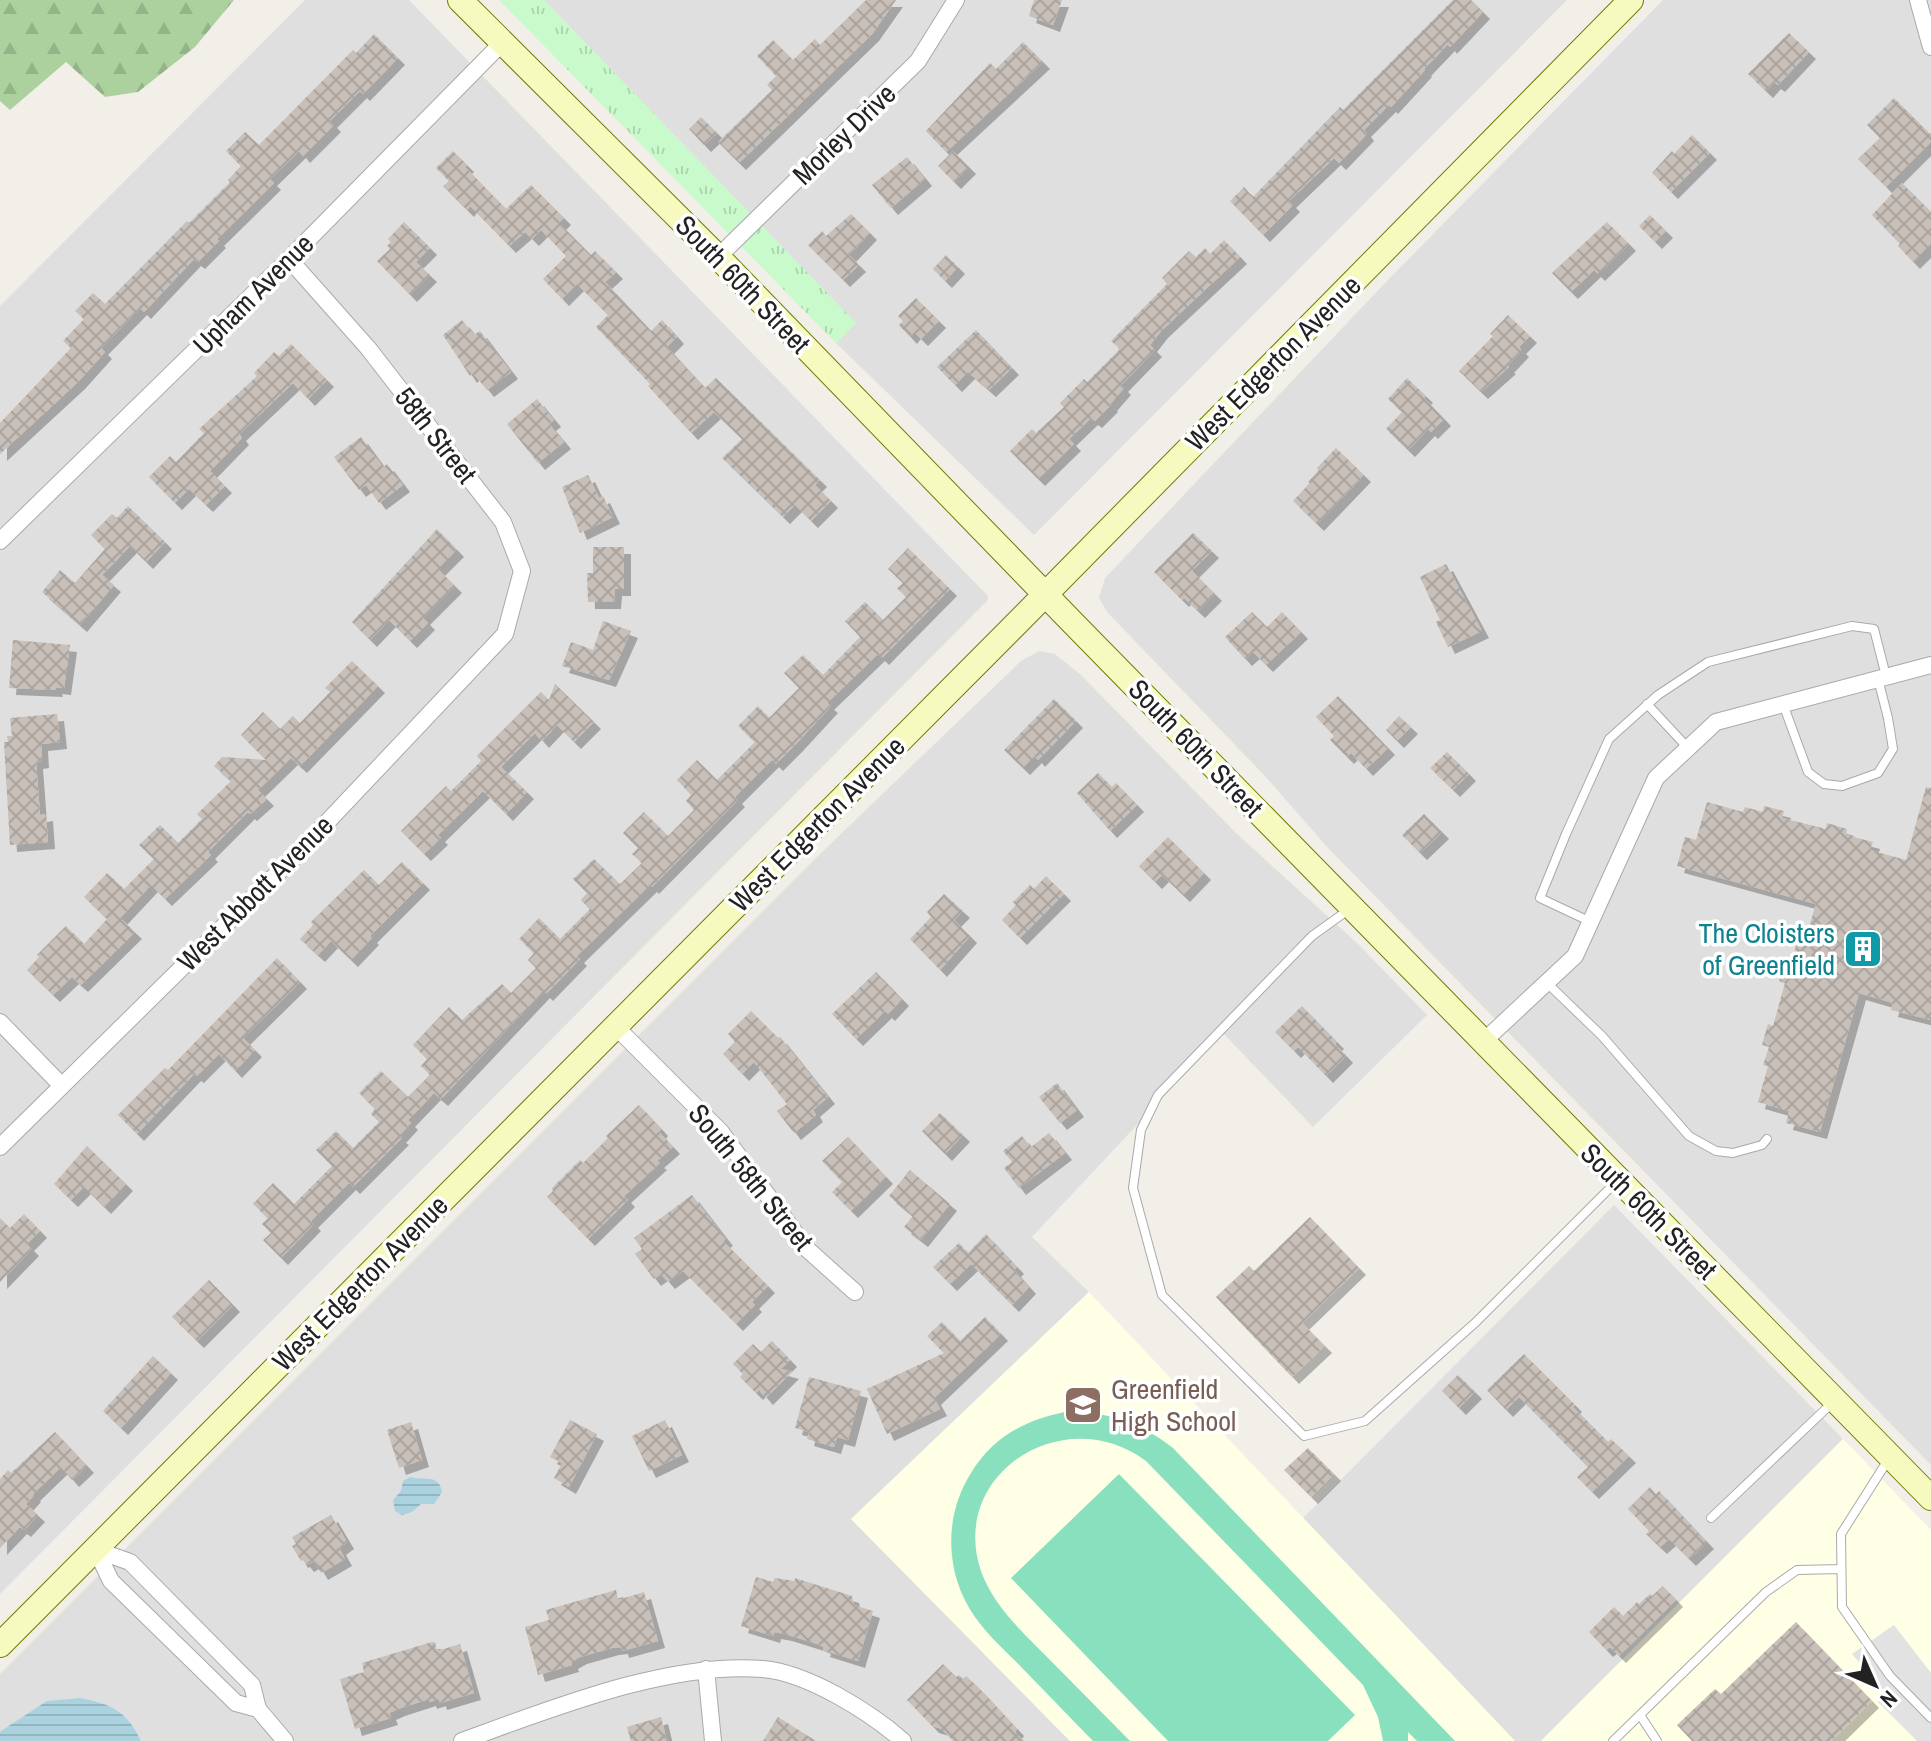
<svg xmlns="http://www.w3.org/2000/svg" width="1931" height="1741" font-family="'Archivo Narrow',sans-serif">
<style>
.residential{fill:#e0dfdf}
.education{fill:#ffffe5}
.forest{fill:url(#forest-firs)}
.park{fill:url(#park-tufts)}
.pitch{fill:#88e0be}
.parking{fill:#e2e2e2}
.water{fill:url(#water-rules)}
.building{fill:url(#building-cross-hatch);filter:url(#shadow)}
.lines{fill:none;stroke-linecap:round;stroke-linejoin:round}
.lane-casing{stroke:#a9a9a9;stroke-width:10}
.street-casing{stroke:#a9a9a9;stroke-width:18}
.secondary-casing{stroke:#707d05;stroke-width:26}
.lane{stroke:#fff;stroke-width:8}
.street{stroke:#fff;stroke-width:16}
.secondary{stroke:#f7fabf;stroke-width:24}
.labels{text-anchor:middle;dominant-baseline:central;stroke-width:7;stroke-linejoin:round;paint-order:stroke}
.street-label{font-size:28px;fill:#222;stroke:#fff}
.culture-label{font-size:28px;fill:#0d838f;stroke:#fff;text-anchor:end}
.education-label{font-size:28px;fill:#785e54;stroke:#fff;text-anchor:start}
</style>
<defs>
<pattern id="forest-firs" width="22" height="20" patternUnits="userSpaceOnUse" patternTransform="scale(2)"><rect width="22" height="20" fill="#add19e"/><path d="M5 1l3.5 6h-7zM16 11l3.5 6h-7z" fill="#95b388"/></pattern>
<pattern id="park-tufts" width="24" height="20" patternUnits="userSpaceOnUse" patternTransform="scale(2)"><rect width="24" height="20" fill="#c8facc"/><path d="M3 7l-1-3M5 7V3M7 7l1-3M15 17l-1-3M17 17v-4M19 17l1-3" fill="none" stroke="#acd6af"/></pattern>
<pattern id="water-rules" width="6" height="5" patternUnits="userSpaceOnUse" patternTransform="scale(2)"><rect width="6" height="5" fill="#aad3df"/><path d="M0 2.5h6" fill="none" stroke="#92b5bf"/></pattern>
<pattern id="building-cross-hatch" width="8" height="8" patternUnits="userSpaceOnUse" patternTransform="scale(2)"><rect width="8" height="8" fill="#c7bfb8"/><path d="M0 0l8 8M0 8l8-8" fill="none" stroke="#aba49e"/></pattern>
<filter id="shadow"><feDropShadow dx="7" dy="7" stdDeviation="0" flood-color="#0004"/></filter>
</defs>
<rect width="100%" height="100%" fill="#f2efe9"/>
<!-- residential -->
<path class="residential" d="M305,0H409L988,596L987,601L0,1594V306Z
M544,0H1567L1034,535L836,343L855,323Z
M1663,0H1931V1465L1329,849L1264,775L1107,612L1099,598L1105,578L1385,283Z
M1039,651L1055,654L1081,675L1236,833L1358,944L1427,1015L1313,1127L1223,1033L1032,1237L1089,1292L851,1519L1070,1741H0V1674L820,854L1021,661Z
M1614,1205L1843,1439L1541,1741H1515L1303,1518Z"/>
<!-- education -->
<path class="education" d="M1089,1292L1515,1741H1070L851,1519Z
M1843,1439L1931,1530V1741H1541Z"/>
<!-- forest -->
<path class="forest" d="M0,0H234L195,47L138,92L105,97L66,62L10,110L0,101Z"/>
<!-- park -->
<path class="park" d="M499,0H544L856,323L836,343Z"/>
<!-- pitch -->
<path class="pitch" d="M1071,1411C1111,1413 1141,1423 1173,1448L1455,1741H1417L1408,1732V1741H1383L1378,1717L1363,1685L1146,1461C1064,1400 948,1474 981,1571C994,1608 1026,1635 1052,1662C1078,1688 1104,1715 1130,1741H1093C1070,1718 1048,1694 1025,1671C1008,1653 989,1637 975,1617C945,1575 943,1517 971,1473C994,1435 1029,1418 1071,1411Z
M1119,1474L1355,1715L1328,1741H1168L1011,1578Z"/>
<!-- parking -->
<path class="parking" d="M1894,1625L1931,1673V1741H1917L1878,1702L1882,1695L1879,1685L1852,1654Z"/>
<!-- water -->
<path class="water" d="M410,1477C424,1481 439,1473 442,1492L434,1504H421L412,1512L402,1515L395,1511L393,1500L401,1491L403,1481Z
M80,1698C111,1704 127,1711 141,1741H0V1732L4,1729L47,1701Z"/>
<!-- building -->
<path class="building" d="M866,0H896L872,34L739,163L718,142L772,90L767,85L776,76L757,56L773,40L793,60L815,39L820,45Z
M1034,0H1062L1053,25L1029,16Z
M1453,0H1471L1483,12L1450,47L1448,44L1424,69L1425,70L1391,107L1389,105L1364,130L1367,134L1339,163L1334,158L1289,201L1293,205L1263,235L1230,201L1244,187L1253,197L1340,107L1343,110Z
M1789,33L1809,52L1778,85L1774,82L1766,91L1748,74Z
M374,34L398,58L363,94L360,91L330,121L334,125L303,156L299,151L270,179L274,183L217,239L219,241L198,262L194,259L144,312L140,308L101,348L105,352L78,382L0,454V423L71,348L63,341L84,319L75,311L93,293L105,304L187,221L189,223L230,182L228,180L241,166L226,151L245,132L259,145L353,50L356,53Z
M1023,42L1043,62L946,152L926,131L990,63L996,69Z
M1894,98L1931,135V142L1886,187L1858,159L1880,138L1867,125Z
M701,117L717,133L704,145L689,129Z
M1692,135L1710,153L1671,192L1652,173L1672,151L1674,154Z
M453,151L467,165L465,167L506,209L531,185L564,218L559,223L591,255L595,251L616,272L605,282L651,331L662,320L677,337L667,347L705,388L716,378L820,480L815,485L831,501L811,521L795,505L783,517L722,458L742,439L714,412L691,433L648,386L650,384L596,327L608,315L577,284L562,299L543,279L566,256L541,230L532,239L525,232L509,246L470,206L467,210L443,186L449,181L436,168Z
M953,151L969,167L954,182L938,166Z
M907,157L925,179L891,208L872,185Z
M1902,183L1931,212V244L1913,262L1898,246L1900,244L1872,215Z
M851,214L870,233L849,255L859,265L843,280L808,245L822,231L826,236Z
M1650,215L1666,231L1655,242L1639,226Z
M404,222L430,248L416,262L430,275L410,295L377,261L390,249L387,246L391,242L388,239Z
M1607,222L1629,244L1598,274L1594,270L1571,292L1552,273Z
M1224,240L1240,257L1161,331L1150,345L1155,350L1121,385L1124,388L1110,404L1111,405L1095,421L1091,418L1069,439L1074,444L1038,479L1010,451L1032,429L1036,433L1064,407L1060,403L1084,379L1087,382L1120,349L1111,341L1167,284L1162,278L1189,251L1196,257L1205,248L1210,254Z
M946,255L958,267L945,281L933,269Z
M916,298L939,321L921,339L914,332L910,337L899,325L903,321L898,316Z
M1508,315L1530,336L1519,347L1522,350L1507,366L1509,367L1481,392L1459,371L1493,336L1490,334Z
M462,320L474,335L480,331L511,372L487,390L473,373L470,376L443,335Z
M976,330L1012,368L989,390L968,372L955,385L937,367Z
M291,344L327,380L308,399L293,383L239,434L242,438L210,471L225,486L206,505L189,489L175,503L149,477L170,456L176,462L204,433L199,429L257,376L254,373L274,352L279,356Z
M1407,378L1426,396L1424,398L1444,419L1431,432L1428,429L1408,450L1386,429L1402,412L1388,399Z
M537,399L554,420L549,424L564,442L538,463L507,424Z
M361,437L383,467L387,464L403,485L379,503L366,485L359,490L334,457Z
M1336,448L1364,475L1317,524L1293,501L1310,483L1308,482L1319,470L1317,468Z
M588,475L599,498L603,496L613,517L580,533L562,487Z
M128,506L165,542L146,562L130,546L102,575L114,585L80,625L42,592L60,570L75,583L105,549L91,535L112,514L117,518Z
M437,529L457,550L438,569L455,586L423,618L428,623L410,641L389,620L370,640L352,622Z
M1193,533L1212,551L1192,571L1215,594L1198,611L1184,598L1182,600L1154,572Z
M593,547H624V589H615L614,602H588L587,573H593Z
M908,548L950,589L882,658L878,654L827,703L831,706L796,744L776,764L772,760L735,797L738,800L652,887L650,885L577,956L580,959L546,994L543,991L441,1099L434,1093L408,1120L411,1123L399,1136L402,1138L353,1187L349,1183L311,1221L314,1224L281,1258L263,1240L271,1233L262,1224L268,1218L253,1204L273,1183L294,1204L332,1166L316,1150L336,1131L353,1148L379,1122L371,1114L375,1109L359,1093L381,1071L408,1097L430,1075L421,1066L427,1059L413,1045L449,1007L462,1020L502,984L511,993L536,968L528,960L534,953L519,939L539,918L560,939L590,909L581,900L587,893L573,879L594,859L620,884L642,863L632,854L638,848L623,833L644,812L668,836L694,810L686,801L691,795L677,780L697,760L717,780L755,742L738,726L758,706L769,718L799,688L784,673L803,655L823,675L860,637L845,621L865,602L883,620L906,597L897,588L903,583L888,569Z
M1446,564L1482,631L1448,647L1436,622L1440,620L1420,577Z
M1252,612L1267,627L1282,612L1301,632L1266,665L1253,652L1245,659L1225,637Z
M603,621L631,631L609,680L562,666L571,642L593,650Z
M13,640L70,645L64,688L55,687L56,690L9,688Z
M352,661L378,686L300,766L291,758L258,790L267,799L250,814L248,812L208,852L211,855L165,899L151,885L120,918L135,932L81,985L72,977L53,995L27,970L39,957L37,955L66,926L84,944L107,919L84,897L107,873L124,889L154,859L139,845L160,825L178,843L202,819L197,814L231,781L214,766L222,757L266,760L241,735L263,712L280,729L293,716L300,723L330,692L325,688Z
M555,684L594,722L574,742L557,725L542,741L535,733L501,767L527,792L506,814L483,791L438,835L441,838L424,854L401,831L446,786L451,791L481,761L477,756L541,692L549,700Z
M1338,696L1388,748L1366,769L1351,753L1347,757L1330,740L1334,736L1316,717Z
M1054,699L1076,721L1038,760L1035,756L1023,768L1004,750Z
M57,714L60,742L41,744L42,761L36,762L40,815L46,814L48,842L10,845L4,742H8L7,736H12L10,718Z
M1399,716L1411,727L1397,741L1386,730Z
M1447,752L1469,774L1453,790L1430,768Z
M1098,773L1112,787L1116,783L1137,805L1110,831L1077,793Z
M1926,787L1931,788V1020L1891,1010L1893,1003L1859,993L1820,1132L1786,1123L1789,1111L1758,1102L1768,1066L1763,1065L1769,1047L1762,1045L1768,1024L1773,1026L1785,983L1779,981L1785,961L1791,963L1799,935L1806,937L1816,904L1677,866L1685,837L1696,840L1707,802L1743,812L1745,807L1763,812L1764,806L1784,811L1782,818L1826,829L1827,823L1847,829L1846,835L1873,842L1870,850L1906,860Z
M1424,814L1442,832L1420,853L1402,835Z
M1168,837L1204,873L1183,895L1162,875L1155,882L1139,866Z
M402,862L423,883L370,936L372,938L351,960L331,941L318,955L300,939L313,925L311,922L364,870L379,885Z
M1046,876L1064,894L1020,938L1002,920L1016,905L1013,902L1030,885L1034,889Z
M944,894L963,911L954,920L970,936L940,970L910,939L931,917L927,912Z
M277,958L300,982L243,1038L255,1050L235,1071L219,1054L197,1076L194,1074L137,1134L118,1115L165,1068L168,1070Z
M876,972L902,999L888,1014L885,1011L856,1039L832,1014Z
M1302,1006L1337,1042L1335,1044L1346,1056L1326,1076L1298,1047L1294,1051L1275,1032Z
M751,1011L778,1038L780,1037L828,1097L813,1110L816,1115L794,1133L777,1111L787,1104L754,1062L742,1074L723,1054L735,1042L728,1034Z
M1057,1083L1077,1110L1060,1123L1039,1097Z
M639,1105L661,1129L659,1132L673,1147L657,1161L660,1163L624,1196L628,1200L588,1239L547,1197L553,1191L552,1188L580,1160L583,1163L608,1138L606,1136Z
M940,1113L963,1135L945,1154L922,1131Z
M1049,1133L1065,1153L1019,1188L1004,1168L1012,1162L1003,1151L1022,1136L1031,1147Z
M848,1137L886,1177L851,1211L832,1192L842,1182L822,1161Z
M87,1146L126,1184L104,1207L84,1187L71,1200L54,1184Z
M910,1170L950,1204L921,1240L904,1227L913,1216L889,1196Z
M692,1195L726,1239L723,1241L768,1286L752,1302L755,1305L736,1324L683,1271L668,1282L661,1274L654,1279L635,1254L642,1249L634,1238Z
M24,1214L40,1231L27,1244L32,1249L0,1282V1218L10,1228Z
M1310,1217L1359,1268L1302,1323L1325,1346L1292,1377L1216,1297L1249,1266L1254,1271Z
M986,1234L1017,1267L1014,1270L1029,1287L1012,1305L971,1264L950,1284L933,1267L959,1243L968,1253Z
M209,1280L233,1305L197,1341L172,1317Z
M985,1317L1001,1334L934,1398L940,1409L887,1434L867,1389L944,1353L927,1336L942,1322L960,1341Z
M772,1341L790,1360L781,1369L792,1372L766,1398L759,1390L756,1393L740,1377L743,1374L733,1364L753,1344L761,1352Z
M1524,1354L1575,1405L1573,1407L1608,1442L1611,1439L1629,1456L1592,1492L1577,1477L1588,1467L1519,1397L1506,1410L1487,1390Z
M153,1356L171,1373L121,1428L103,1411Z
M1458,1375L1475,1392L1459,1408L1442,1391Z
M809,1377L861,1391L848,1440L837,1437L834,1447L807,1439L809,1432L795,1428Z
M570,1420L597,1434L569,1487L554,1478L562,1463L550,1457Z
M665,1420L682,1455L649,1471L632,1436Z
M411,1422L422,1460L399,1468L387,1430Z
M55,1432L87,1466L72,1480L61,1467L33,1494L34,1495L26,1504L38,1515L24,1530L20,1527L0,1548V1479L8,1470L11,1473Z
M1308,1448L1334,1474L1311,1497L1284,1470Z
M1650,1487L1656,1494L1659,1491L1707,1542L1689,1559L1669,1539L1660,1547L1646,1534L1649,1531L1628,1509Z
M331,1515L347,1542L339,1548L345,1559L321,1573L314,1561L307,1565L303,1560L301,1561L292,1546L296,1544L292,1537Z
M756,1577L773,1582L775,1578L795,1581V1578L852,1596L854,1605L873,1611L858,1661L823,1650L824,1647L817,1644L785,1634L774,1632L773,1636L741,1626Z
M1663,1586L1676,1600L1619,1656L1610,1647L1606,1650L1589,1632L1614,1607L1623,1616L1637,1602L1639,1604L1650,1594L1652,1596Z
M616,1590L618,1600L644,1592L658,1641L622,1651L621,1647L612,1648L580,1657L571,1662L572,1665L538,1675L525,1627L549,1620L546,1610Z
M1796,1622L1872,1701L1831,1741H1692L1677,1725L1715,1689L1721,1694Z
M432,1642H435L437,1651L460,1644L474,1693L440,1703L439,1699L430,1702L429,1699L398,1709L389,1713L391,1718L355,1729L340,1679L364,1672L362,1663Z
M943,1664L956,1677L959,1675L963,1679L966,1676L977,1686L1017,1729L1015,1732L1024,1741H953L942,1729L932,1726L907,1700Z
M661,1717L667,1741H631L627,1727Z
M778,1717L816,1741H763Z"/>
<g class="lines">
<defs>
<path id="lane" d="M1647,704L1688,748
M1783,704L1808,772L1824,784L1842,786L1878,773L1893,749L1888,718L1878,679
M1351,908L1312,936L1158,1095L1141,1130L1133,1188L1162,1295L1304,1436L1365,1421L1476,1322L1616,1182
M1591,922L1540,898L1566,834L1609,739L1658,695L1708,662L1852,626L1874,629L1886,676
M1547,983L1602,1036L1689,1136L1716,1151L1733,1153L1762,1145L1767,1139
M1888,1460L1841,1534L1842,1607L1890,1676L1931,1718
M1711,1518L1832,1403
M1640,1715L1657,1741
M1613,1741L1766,1592L1797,1570L1841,1569"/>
<path id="street" d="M1918,0L1931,47
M718,257L918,61L956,0
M0,541L289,259L502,43
M0,1022L61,1085
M615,1026L721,1132L807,1249L855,1292
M1483,1042L1575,956L1656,778L1716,722L1931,665
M0,1147L295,856L505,634L522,571L503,522L368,348L289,259
M96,1550L130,1562L252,1685L258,1709L285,1741
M96,1550L111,1581L236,1703L258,1709
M706,1669L713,1741
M462,1741C551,1709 669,1661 763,1669C808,1673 870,1712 903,1741"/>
<path id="secondary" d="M460,0L718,257L1073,623L1931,1498
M0,1645L1019,621L1631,0"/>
</defs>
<!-- lane casing -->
<use href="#lane" class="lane-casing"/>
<!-- street casing -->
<use href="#street" class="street-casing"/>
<!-- secondary casing -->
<use href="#secondary" class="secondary-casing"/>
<!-- lane -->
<use href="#lane" class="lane"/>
<!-- street -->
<use href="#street" class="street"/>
<!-- secondary -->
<use href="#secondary" class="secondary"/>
</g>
<!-- icons -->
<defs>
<symbol id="building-square" viewBox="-11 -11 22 22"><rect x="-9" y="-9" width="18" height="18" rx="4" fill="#0f9aa8" stroke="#fff"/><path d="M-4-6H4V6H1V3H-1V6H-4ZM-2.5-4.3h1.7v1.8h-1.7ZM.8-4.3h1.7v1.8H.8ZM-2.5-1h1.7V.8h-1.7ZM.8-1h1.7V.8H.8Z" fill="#fff"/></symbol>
<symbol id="school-square" viewBox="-11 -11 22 22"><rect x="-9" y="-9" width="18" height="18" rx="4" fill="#8d6e63" stroke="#fff"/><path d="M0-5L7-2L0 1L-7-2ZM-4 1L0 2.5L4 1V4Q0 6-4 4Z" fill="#fff"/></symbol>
</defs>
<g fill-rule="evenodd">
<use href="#building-square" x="1841" y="927" width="44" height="44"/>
<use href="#school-square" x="1061" y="1383" width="44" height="44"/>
</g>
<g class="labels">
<!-- street labels -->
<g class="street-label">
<text transform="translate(844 134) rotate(-44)">Morley Drive</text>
<text transform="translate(743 284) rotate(46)">South 60th Street</text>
<text transform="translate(253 294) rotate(-45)">Upham Avenue</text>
<text transform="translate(1273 363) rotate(-45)">West Edgerton Avenue</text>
<text transform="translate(436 435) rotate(52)">58th Street</text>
<text transform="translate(1196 748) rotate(46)">South 60th Street</text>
<text transform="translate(817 824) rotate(-45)">West Edgerton Avenue</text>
<text transform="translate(255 893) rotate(-45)">West Abbott Avenue</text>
<text transform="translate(751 1177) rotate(51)">South 58th Street</text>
<text transform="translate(1649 1211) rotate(45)">South 60th Street</text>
<text transform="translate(360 1283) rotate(-45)">West Edgerton Avenue</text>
</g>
<!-- culture labels -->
<g class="culture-label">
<text x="1835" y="933">The Cloisters<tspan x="1835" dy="32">of Greenfield</tspan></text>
</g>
<!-- education labels -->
<g class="education-label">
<text x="1111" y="1389">Greenfield<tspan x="1111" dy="32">High School</tspan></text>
</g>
</g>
<!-- north arrow -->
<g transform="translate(1875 1685) rotate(135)" stroke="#ffffff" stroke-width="6" paint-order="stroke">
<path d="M0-6L14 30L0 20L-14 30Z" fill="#222222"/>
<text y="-12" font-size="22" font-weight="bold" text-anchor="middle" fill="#222222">N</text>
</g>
</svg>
